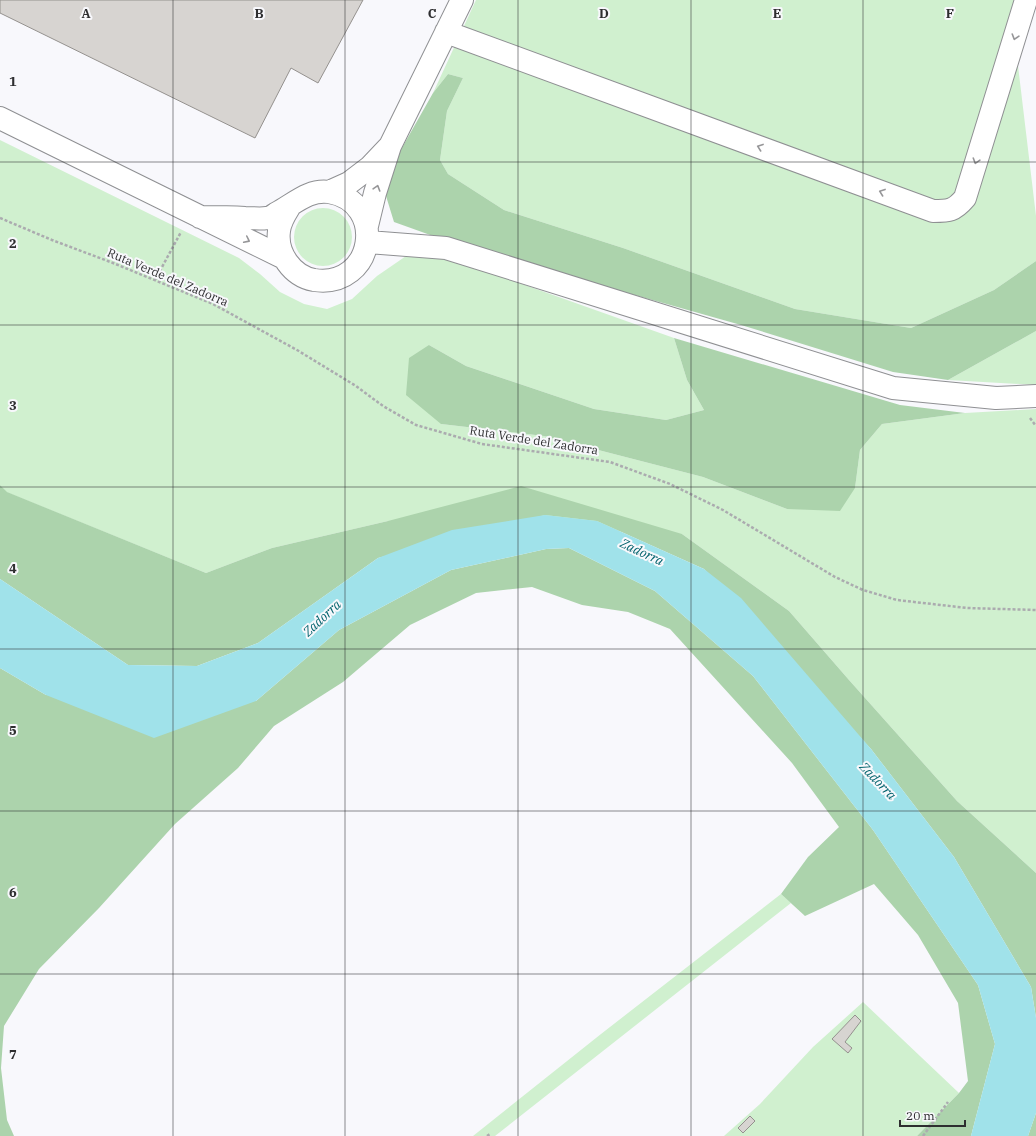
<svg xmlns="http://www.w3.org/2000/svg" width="1036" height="1136" font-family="'IBM Plex Serif',serif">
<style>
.green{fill:#d0f0cf}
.forest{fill:#acd3ac}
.water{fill:#a0e2ea}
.building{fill:#d7d4d1;stroke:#94918e}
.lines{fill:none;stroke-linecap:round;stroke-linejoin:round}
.minor-casing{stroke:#8f9093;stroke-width:24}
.path{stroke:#ababaf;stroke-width:2.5;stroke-dasharray:3 2;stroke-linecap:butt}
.minor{stroke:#fff;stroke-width:22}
.oneway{stroke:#969698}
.grid{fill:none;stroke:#2e2e30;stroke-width:1;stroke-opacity:0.55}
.labels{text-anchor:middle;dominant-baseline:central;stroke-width:4;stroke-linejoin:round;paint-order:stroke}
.street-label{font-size:12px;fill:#2e2e30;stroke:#f8f8fc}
.water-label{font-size:13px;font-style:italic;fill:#02636d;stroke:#f8f8fc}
.grid-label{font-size:13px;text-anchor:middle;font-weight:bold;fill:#2e2e30;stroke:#f8f8fc;stroke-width:4;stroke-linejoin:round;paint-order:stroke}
</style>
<rect width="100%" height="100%" fill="#f8f8fc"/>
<!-- green -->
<path class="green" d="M476,0H1027L1016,49L1036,216V261L994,290L911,328L795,309L623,248L504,210L448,174L440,160L447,111L463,78L448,74L433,93Z
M0,140L239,258L260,274L280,292L304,304L327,309L352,299L377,276L409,254L426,252L466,264L674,338L687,380L704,410L666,420L594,409L466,366L429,345L441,424L544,436L703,477L787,509L855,488L860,450L882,424L965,413L1036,409V873L957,801L849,680L789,611L682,534L388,521L272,548L206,573L6,492L0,485Z
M294 237a29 29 0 1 1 58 0a29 29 0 1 1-58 0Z
M1036,331V385L948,380Z
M781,894L791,903L495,1136H473L601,1034Z
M863,1002L959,1093L917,1136H724L760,1104L813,1047Z"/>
<!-- forest -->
<path class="forest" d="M448,74L463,78L447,111L440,160L448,174L504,210L623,248L795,309L911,328L994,290L1036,261V331L948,380L893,372L741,325L461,246L394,222L382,183L433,93Z
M674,338L900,405L965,413L882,424L860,450L855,488L840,511L787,509L703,477L544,436L441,424L406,395L409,358L429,345L466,366L594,409L666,420L704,410L687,380Z
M0,485L7,492L206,573L272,548L388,521L521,486L682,534L789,611L849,680L957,801L1036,873V1018L1031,987L954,857L871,749L704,569L597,521L545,515L378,558L258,643L197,666L128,665L0,579Z
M569,548L655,591L753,676L873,830L978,985L995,1044L971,1136H917L959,1093L968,1081L958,1003L918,935L874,884L805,916L781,894L808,857L839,827L792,763L670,629L628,612L582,605L532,587L476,593L410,625L343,682L274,726L238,768L175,824L99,908L39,969L4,1026L1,1068L7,1120L14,1136H0V668L46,695L256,701L339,630L451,570L546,549Z
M1036,1113V1136H1028Z"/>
<!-- water -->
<path class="water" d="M545,515L597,521L704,569L741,598L871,749L954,857L1031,987L1036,1018V1113L1028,1136H971L995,1044L978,985L873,830L753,676L655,591L569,548L546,549L451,570L339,630L256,701L154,738L46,695L0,668V579L128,665L197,666L258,643L378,558L452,530Z"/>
<!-- building -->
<path class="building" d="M0,0H363L318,83L291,68L255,138L0,13Z
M855,1015L861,1021L845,1042L852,1048L848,1053L832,1039Z
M750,1116L755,1121L743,1133L738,1128Z"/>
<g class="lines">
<defs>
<path id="minor" d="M446,32L933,211C949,211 954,211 965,198L1026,0
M0,118L284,258
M329,192L349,183L370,167L388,148
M200,217C215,217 230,217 245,218C252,218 260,219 267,218C270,218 274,215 277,213C294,204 309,189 329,192C388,202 375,289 314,280C292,276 276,253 279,231C280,221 285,214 290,206
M367,226L375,193L390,146L462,0
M368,242L446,248L893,388L996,398L1036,396"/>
</defs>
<!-- minor casing -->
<use href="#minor" class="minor-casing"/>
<!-- path -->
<path class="path" d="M0,218L52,240L113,263L213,304L297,350L356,386L383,406L416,425L482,444L610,462L670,484L723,510L835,577L863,590L897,600L967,608L1036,610
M155,280L181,232
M1030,418L1036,426
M487,1136L490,1134
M923,1136L948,1102"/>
<!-- minor -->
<use href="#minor" class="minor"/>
</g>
<!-- one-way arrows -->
<defs><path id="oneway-chevron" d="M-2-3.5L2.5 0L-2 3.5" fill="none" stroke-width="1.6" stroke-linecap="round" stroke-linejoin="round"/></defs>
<g class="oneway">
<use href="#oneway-chevron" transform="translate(1015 37) rotate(107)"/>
<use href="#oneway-chevron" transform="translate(760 147) rotate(-160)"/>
<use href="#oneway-chevron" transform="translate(976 161) rotate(107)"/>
<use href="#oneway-chevron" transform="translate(377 188) rotate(-73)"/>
<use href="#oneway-chevron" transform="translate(882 192) rotate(-160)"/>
<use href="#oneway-chevron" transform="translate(247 240) rotate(26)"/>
</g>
<!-- grid -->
<path class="grid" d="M173,0V1136M345,0V1136M518,0V1136M691,0V1136M863,0V1136M0,162H1036M0,325H1036M0,487H1036M0,649H1036M0,811H1036M0,974H1036"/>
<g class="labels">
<!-- street labels -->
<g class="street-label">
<text transform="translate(168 277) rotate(23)">Ruta Verde del Zadorra</text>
<text transform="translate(534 440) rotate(9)">Ruta Verde del Zadorra</text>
</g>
<!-- water labels -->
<g class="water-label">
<text transform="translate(642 552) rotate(25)">Zadorra</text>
<text transform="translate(322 618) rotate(-43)">Zadorra</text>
<text transform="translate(878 781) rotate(46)">Zadorra</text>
</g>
</g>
<g class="grid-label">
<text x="86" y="18">A</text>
<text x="259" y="18">B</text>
<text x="432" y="18">C</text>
<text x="604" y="18">D</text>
<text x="777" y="18">E</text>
<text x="950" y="18">F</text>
<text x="13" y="86">1</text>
<text x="13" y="248">2</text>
<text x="13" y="410">3</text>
<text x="13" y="573">4</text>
<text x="13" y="735">5</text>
<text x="13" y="897">6</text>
<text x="13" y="1059">7</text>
</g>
<!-- scale -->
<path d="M900 1120v6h65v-6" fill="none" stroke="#2e2e30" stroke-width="2"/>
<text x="906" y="1120" font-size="12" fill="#2e2e30" stroke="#f8f8fc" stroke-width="3" paint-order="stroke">20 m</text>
</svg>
